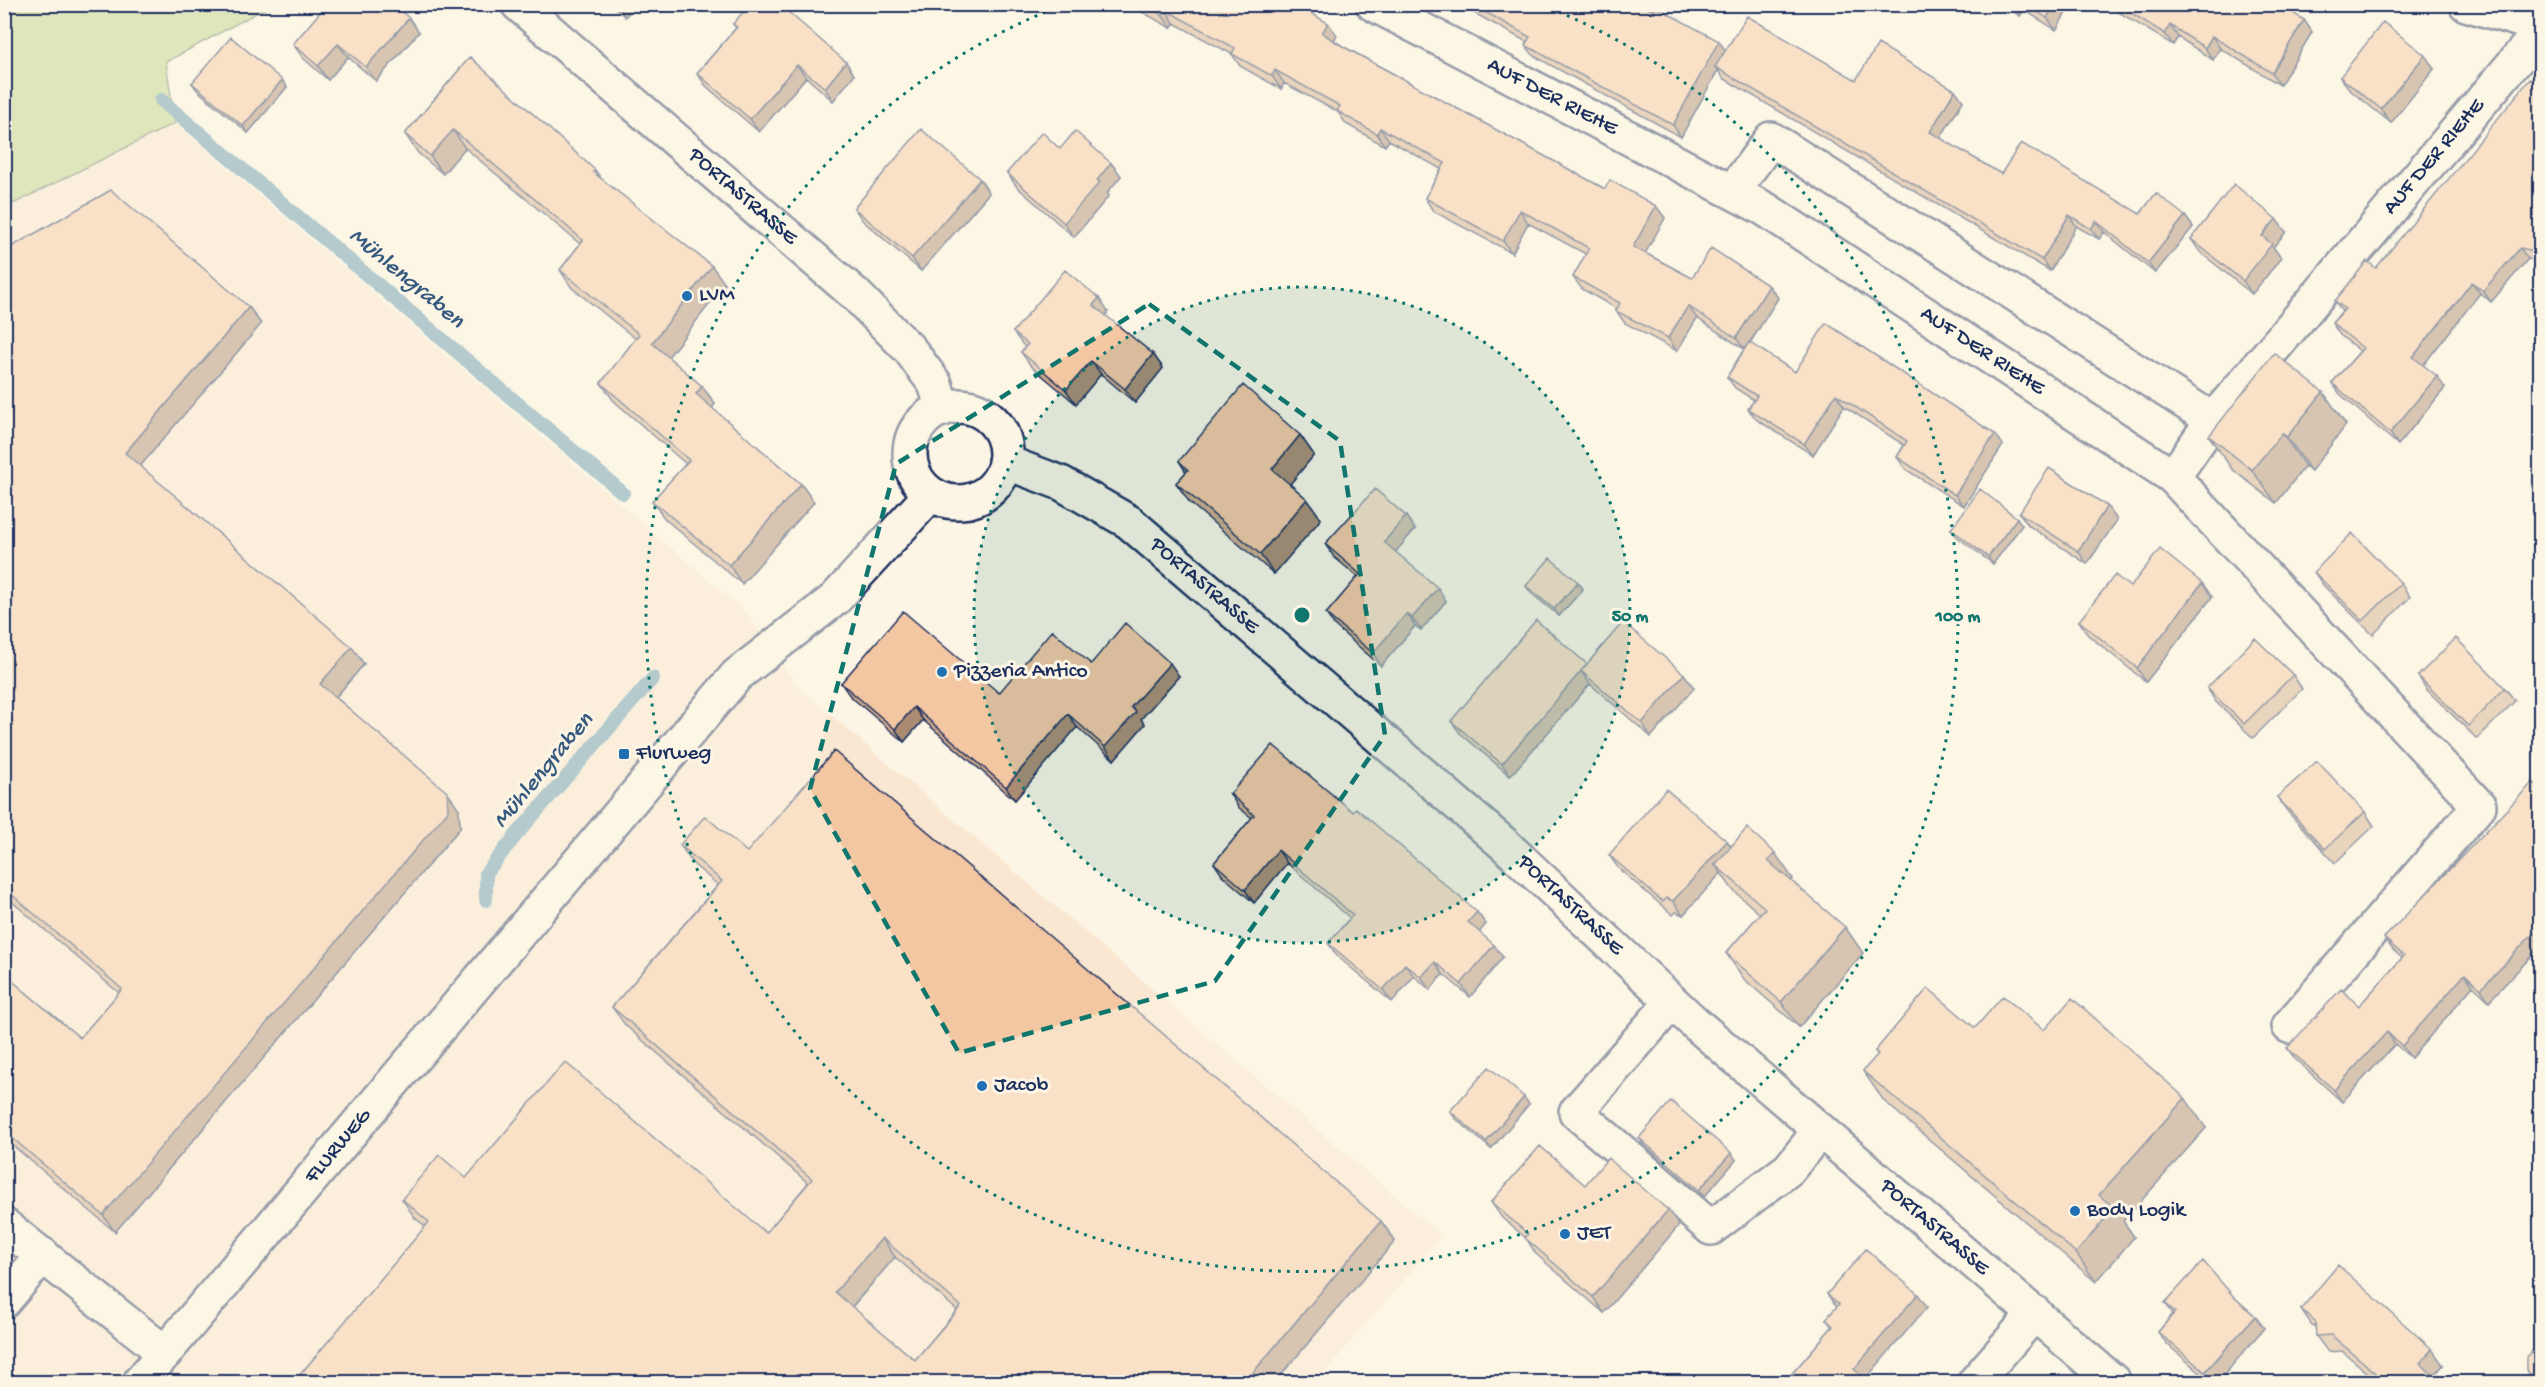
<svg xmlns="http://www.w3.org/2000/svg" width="2545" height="1387" font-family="'Gochi Hand',sans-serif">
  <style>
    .built { fill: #fae7d1 }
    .green { fill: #bfd388; stroke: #6d8173; stroke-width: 1.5 }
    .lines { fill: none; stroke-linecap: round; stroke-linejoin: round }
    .stream { stroke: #5d95ae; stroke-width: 14 }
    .minor-casing { stroke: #1b2f5e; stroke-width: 38 }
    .major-casing { stroke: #1b2f5e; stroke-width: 38 }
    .minor { stroke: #fcf5e5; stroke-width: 33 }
    .major { stroke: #fcf5e5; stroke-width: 33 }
    .wall { fill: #d2ab8c; stroke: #1b2f5e; stroke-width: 1.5; fill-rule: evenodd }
    .shaded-wall { fill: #ab8b72; stroke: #1b2f5e; stroke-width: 1.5 }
    .building { fill: #f4c7a3; stroke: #1b2f5e; stroke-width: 1.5; fill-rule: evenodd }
    .marked { fill: none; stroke: #0f766e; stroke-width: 4.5; stroke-dasharray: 12 8; stroke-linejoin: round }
    .ring { fill: none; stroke: #0f766e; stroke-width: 3; stroke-dasharray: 3 6 }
    .poi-dot { fill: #1f6fb2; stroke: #fcf5e5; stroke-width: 2 }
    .labels { text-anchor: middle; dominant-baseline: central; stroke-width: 6; stroke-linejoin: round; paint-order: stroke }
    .street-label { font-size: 22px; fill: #1b2f5e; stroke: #fcf5e5 }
    .poi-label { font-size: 22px; fill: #1b2f5e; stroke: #fcf5e5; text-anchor: start }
    .water-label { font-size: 24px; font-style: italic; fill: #365a7f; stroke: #fcf5e5 }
    .centre { fill: #0f766e; stroke: #fcf5e5; stroke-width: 3 }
    .ring-label { font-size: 18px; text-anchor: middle; font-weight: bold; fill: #0f766e; stroke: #fcf5e5; stroke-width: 6; stroke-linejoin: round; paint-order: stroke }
  </style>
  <rect width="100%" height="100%" fill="#fcf5e5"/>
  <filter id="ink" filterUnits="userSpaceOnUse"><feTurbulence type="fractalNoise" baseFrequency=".0167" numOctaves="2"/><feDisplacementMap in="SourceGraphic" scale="12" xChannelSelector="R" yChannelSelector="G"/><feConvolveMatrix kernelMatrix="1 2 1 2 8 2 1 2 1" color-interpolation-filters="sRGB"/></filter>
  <g filter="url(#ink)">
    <path class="built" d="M175,123L746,612L798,687L1442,1236L1316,1382H5V208Z"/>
    <path class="green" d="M5,4H271V5L166,62L175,123L5,208Z"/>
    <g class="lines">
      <path class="stream" d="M161,100L623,493
        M486,900V873L517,834L653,678"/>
      <defs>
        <g id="minor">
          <path id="s1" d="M1373,4L1765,209L2173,477L2213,420L2540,32"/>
          <path d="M2466,4L2540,26"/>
          <path d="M1733,191L1771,139L2213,420"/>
          <path d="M2173,477L2479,806L2289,1026"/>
          <path d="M1672,1002L1576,1112L1711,1228L1789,1169L1820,1130"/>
          <path d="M4,1225L165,1353"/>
          <path d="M4,1301L43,1255"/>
          <path id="s2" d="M140,1382L737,675L835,599L931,494"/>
          <path d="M1975,1382L2035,1313"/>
        </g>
        <g id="major">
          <path id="s3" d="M518,4L856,295L910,350L935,384L943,409"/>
          <circle cx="958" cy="454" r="48"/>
          <path id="s4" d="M1005,462L1061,483L1129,522L1504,844L1695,1023L2114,1382"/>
        </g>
      </defs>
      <use href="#minor" class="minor-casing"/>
      <use href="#major" class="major-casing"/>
      <use href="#minor" class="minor"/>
      <use href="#major" class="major"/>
    </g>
    <path class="wall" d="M611,4H636L625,17Z
      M1128,4H1268L1282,12L1337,35L1334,40L1344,47L1605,189L1656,206L1665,218L1645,253L1692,278L1769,286L1778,298L1750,343L1795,372L2003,445L1964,506L1905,469L1897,457L1904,445L1844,406L1813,455L1757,420L1748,409L1754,400L1735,388L1727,377L1744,349L1697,318L1677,351L1625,323L1616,311L1617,309L1582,289L1573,277L1586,254L1528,223L1512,253L1433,211L1425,198L1441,169L1389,140L1385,146L1346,124L1338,112L1284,83L1281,89L1240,66L1232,54L1174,23L1171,28Z
      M1458,4H1639L1726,50L1856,80L1955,90L1963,101L1940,138L2001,174L2140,214L2185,216L2193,227L2155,273L2104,232L2099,239L2076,226L2050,271L1723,78L1718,70L1681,137L1534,56L1525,45L1527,42Z
      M2001,4H2071L2056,30L2024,10L2020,16Z
      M2105,4H2230L2236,8L2304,20L2312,32L2280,85L2220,48L2213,60L2178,37L2173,45Z
      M733,24L846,62L854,75L833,101L806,77L759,132L706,86L697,73L736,28Z
      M419,32L376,81L348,57L328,80L303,58L293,44Z
      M470,57L602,180L725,284L668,357L702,386L715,404L712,408L801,484L814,502L742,584L665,519L652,501L686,464L614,401L601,383L636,339L572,288L560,270L580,244L465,148L443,174L418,153L405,134Z
      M2434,69L2391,123L2350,90L2340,77Z
      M282,80L287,87L248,133L197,90L192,83Z
      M2541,88V261L2528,259L2491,302L2480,293L2423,365L2445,388L2398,445L2340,394L2332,383L2360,351L2340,335L2332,323L2342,311L2335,301L2376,268Z
      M1060,149L1111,163L1121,176L1107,193L1109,196L1074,237L1017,187L1007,173Z
      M980,179L989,193L921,271L863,221L854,208Z
      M2286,232L2273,247L2281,258L2252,294L2200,252L2191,239Z
      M4,251L249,307L261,324L140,466L364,664L336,697L459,809L460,828L115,1232L4,1138V974L80,1038L119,993L4,895Z
      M1108,312L1106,316L1153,354L1163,368L1135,403L1101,374L1076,404L1031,366L1021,352L1025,347L1023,345L1013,332Z
      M2323,392L2346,425L2311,471L2305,466L2276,503L2232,469L2209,436Z
      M1300,435L1314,455L1290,484L1307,499L1321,519L1274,574L1190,503L1176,483L1186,472L1179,461Z
      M2107,506L2117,520L2087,564L2029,526L2019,513Z
      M2022,525L1993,564L1956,536L1951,529Z
      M1415,529L1395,552L1446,601L1421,630L1415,626L1381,666L1335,626L1326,614L1358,577L1334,557L1325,544Z
      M2314,572L2401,583L2410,597L2373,635L2323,585Z
      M1578,582L1583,589L1559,616L1531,593L1526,586Z
      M2130,587L2212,597L2146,682L2088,635L2079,621Z
      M1091,664L1179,676L1141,719L1145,724L1114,760L1077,727L1015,800L923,720L904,742L850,696L841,683L999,693Z
      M1587,664L1684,674L1694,688L1651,737L1590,684L1510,776L1460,733L1451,721Z
      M2293,675L2302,689L2253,738L2216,702L2207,688Z
      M2418,676L2505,688L2515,701L2477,739L2427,690Z
      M2541,789V946L2489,1001L2473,986L2411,1058L2395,1044L2342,1102L2296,1060L2287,1048L2359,1006L2402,958L2393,950L2384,938Z
      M1230,794L1486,924L1479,932L1503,957L1470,997L1443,974L1430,990L1414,976L1392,1002L1337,956L1328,943L1350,918L1287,863L1254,903L1222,875L1214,863L1252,818L1238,807Z
      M2277,797L2365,812L2374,826L2335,863L2287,811Z
      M1727,841L1731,846L1793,879L1791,881L1863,953L1799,1027L1744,979L1726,953L1760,914L1733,890L1721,873L1683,915L1676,912L1673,915L1619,869L1609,855Z
      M680,845L747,852L1381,1221L1395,1241L1274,1383H293L426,1227L415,1218L402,1199L466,1178L766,1233L808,1183L626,1026L612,1007L718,885L693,864ZM895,1257L957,1310L915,1360L852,1307Z
      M2044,1030L2206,1128L2123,1221L2134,1237L2096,1282L1884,1101L1863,1071L1878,1055L1875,1051Z
      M1529,1104L1491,1149L1455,1118L1450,1111Z
      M1639,1138L1731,1153L1736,1160L1704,1197L1644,1145Z
      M1585,1185L1679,1225L1604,1313L1536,1254L1526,1238L1502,1218L1491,1202Z
      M1827,1294L1927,1307L1865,1379L1784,1383L1832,1327L1826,1319L1837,1307Z
      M2234,1297L2255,1316L2264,1328L2217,1383H2212L2167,1344L2158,1332L2173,1314L2165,1303Z
      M2301,1309L2443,1365L2434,1376L2442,1383H2380L2342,1351L2328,1352L2316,1336V1328L2312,1325Z
      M2526,1370L2541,1383H2535Z"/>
    <path class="shaded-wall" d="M617,4H636L625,17Z
      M2012,4H2020L2024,10L2020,16Z
      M2055,4H2071L2056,30L2047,18Z
      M1166,10L1174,23L1171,28L1162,15Z
      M409,18L419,32L376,81L366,67Z
      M2304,20L2312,32L2280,85L2272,73Z
      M1328,23L1337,35L1331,45L1322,33Z
      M2170,25L2178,37L2173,45L2165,34Z
      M2212,36L2220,48L2213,60L2205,48Z
      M1719,41L1727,53L1715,67L1718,70L1681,137L1673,125Z
      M338,44L348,57L328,80L318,66Z
      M2425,55L2434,69L2391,123L2381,109Z
      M846,62L854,75L833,101L825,88Z
      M797,65L806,77L759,132L750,119Z
      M1275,70L1284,83L1281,89L1272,76Z
      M282,80L287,87L248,133L243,126Z
      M1955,90L1963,101L1937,143L1930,132Z
      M1380,128L1389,140L1385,146L1377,134Z
      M453,130L465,148L443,174L430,156Z
      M1111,163L1121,176L1107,193L1109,196L1074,237L1064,223L1097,180Z
      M595,170L608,188L593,172Z
      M980,179L989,193L921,271L912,258Z
      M1656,206L1665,218L1642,259L1633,247Z
      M1520,210L1528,223L1512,253L1503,241Z
      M2069,215L2076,226L2050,271L2042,260Z
      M2185,216L2193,227L2155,273L2148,263Z
      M2276,219L2286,232L2273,247L2281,258L2252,294L2243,281L2262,236Z
      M2096,221L2104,232L2099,239L2091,229Z
      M2520,248L2528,259L2491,302L2483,291Z
      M712,266L725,284L665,361L652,343Z
      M2472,282L2480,293L2421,368L2413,357Z
      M1769,286L1778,298L1745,350L1736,338Z
      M1099,298L1108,312L1103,319L1093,305Z
      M1688,306L1697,318L1677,351L1668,338Z
      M249,307L261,324L137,470L125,453Z
      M1153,354L1163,368L1135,403L1125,389Z
      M1091,361L1101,374L1076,404L1066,390Z
      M2437,376L2445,388L2398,445L2390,433Z
      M702,386L715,404L709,412L696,394Z
      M2323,392L2346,425L2311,471L2287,437Z
      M1836,394L1844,406L1813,455L1804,444Z
      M2282,433L2305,466L2276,503L2252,470Z
      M1995,434L2003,445L1964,506L1955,495Z
      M1300,435L1314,455L1286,489L1272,469Z
      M801,484L814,502L742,584L729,565Z
      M1307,499L1321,519L1274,574L1260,554Z
      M2107,506L2117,520L2087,564L2078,551Z
      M1406,516L1415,529L1393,555L1384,542Z
      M2017,518L2022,525L1993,564L1988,557Z
      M1578,582L1583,589L1559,616L1554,609Z
      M2202,583L2212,597L2146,682L2137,668Z
      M1438,588L1446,601L1421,630L1412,618Z
      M1407,613L1415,626L1381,666L1373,653Z
      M352,647L364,664L332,701L320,684Z
      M1170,663L1179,676L1141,719L1145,724L1114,760L1105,747L1131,707Z
      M1581,671L1590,684L1510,776L1502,764Z
      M1684,674L1694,688L1651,737L1642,723Z
      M914,707L923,720L904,742L895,729Z
      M1068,714L1077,727L1015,800L1006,787Z
      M447,792L459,809L460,828L115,1232L103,1215Z
      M1727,841L1737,855L1715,865L1721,873L1683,915L1673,901Z
      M1278,850L1287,863L1254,903L1245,890Z
      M1775,853L1793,879L1786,887L1768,861Z
      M1477,912L1486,924L1477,935L1468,922Z
      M2541,925V946L2489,1001L2481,989Z
      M1845,927L1863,953L1799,1027L1781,1002Z
      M1494,945L1503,957L1470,997L1461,984Z
      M1435,962L1443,974L1430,990L1421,977Z
      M1405,964L1414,976L1392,1002L1383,990Z
      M2465,974L2473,986L2411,1058L2402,1046Z
      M2387,1032L2395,1044L2342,1102L2334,1090Z
      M1524,1097L1529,1104L1491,1149L1486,1142Z
      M2185,1098L2206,1128L2123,1221L2134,1237L2096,1282L2076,1253L2099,1195Z
      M1731,1153L1736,1160L1704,1197L1699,1190Z
      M1668,1210L1679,1225L1604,1313L1593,1297Z
      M1381,1221L1395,1241L1274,1383H1244Z
      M882,1238L895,1257L848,1311L835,1292Z
      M1918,1294L1927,1307L1863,1382L1854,1369Z
      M2255,1316L2264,1328L2217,1383H2213L2205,1372Z
      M2432,1349L2443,1365L2431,1379L2420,1363Z"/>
    <path class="building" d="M327,4H393L409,18L366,67L338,44L318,66L293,44Z
      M750,4H779L846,62L825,88L797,65L750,119L697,73L737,27L733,24Z
      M1142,4H1268L1282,12L1287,4H1295L1328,23L1322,33L1344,47L1605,189L1610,180L1656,206L1633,247L1692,278L1711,248L1769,286L1736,338L1688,306L1668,338L1616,311L1620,303L1573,277L1589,248L1520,210L1503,241L1425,198L1445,163L1380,128L1377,134L1337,111L1340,106L1275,70L1272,76L1232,54L1235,48L1166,10L1162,15Z
      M1471,4H1639L1654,11L1656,7L1719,41L1673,125L1525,45L1530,37Z
      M2026,4H2055L2047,18Z
      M2117,4H2230L2236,8L2238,4H2279L2304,20L2272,73L2212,36L2205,48L2170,25L2165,34Z
      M1747,16L1856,80L1878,44L1955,90L1930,132L2001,174L2021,143L2140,214L2156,193L2185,216L2148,263L2096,221L2091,229L2069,215L2042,260L1715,67Z
      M2383,22L2425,55L2381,109L2340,77Z
      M231,37L282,80L243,126L192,83Z
      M470,57L595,170L593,172L712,266L652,343L702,386L696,394L801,484L729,565L652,501L689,460L601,383L639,334L560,270L583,240L453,130L430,156L405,134Z
      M2530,79L2541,88V252L2520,248L2483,291L2472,282L2413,357L2437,376L2390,433L2332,383L2363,348L2332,323L2345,309L2335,301L2367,261L2376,268Z
      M921,129L980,179L912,258L854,208Z
      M1075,131L1111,163L1097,180L1100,182L1064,223L1007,173L1042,132L1060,149Z
      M2234,184L2276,219L2262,236L2272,244L2243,281L2191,239Z
      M111,190L249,307L125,453L352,647L320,684L447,792L448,811L103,1215L4,1131V974L80,1038L122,989L4,888V251Z
      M1065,270L1099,298L1093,305L1153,354L1125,389L1091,361L1066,390L1021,352L1028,344L1013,332Z
      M1826,323L1995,434L1955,495L1897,457L1907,441L1836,394L1804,444L1748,409L1757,396L1727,377L1749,342L1795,372Z
      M2274,353L2323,392L2287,437L2282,433L2252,470L2209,436Z
      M1243,385L1300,435L1272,469L1307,499L1260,554L1176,483L1188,470L1179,461Z
      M2049,468L2107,506L2078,551L2019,513Z
      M1375,489L1406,516L1384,542L1438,588L1412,618L1407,613L1373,653L1326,614L1360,574L1325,544Z
      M1980,489L2017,518L1988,557L1951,529Z
      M2352,533L2401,583L2363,621L2314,572Z
      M2160,549L2202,583L2137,668L2079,621L2115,575L2130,587Z
      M1550,558L1578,582L1554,609L1526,586Z
      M903,611L999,693L1052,630L1091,664L1125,623L1170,663L1131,707L1136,712L1105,747L1068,714L1006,787L914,707L895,729L841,683Z
      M1536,620L1587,664L1502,764L1451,721Z
      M1623,622L1684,674L1642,723L1581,671Z
      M2255,638L2293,675L2244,724L2207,688Z
      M2456,638L2505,688L2468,726L2418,676Z
      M1273,745L1353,812L1356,808L1477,912L1468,922L1494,945L1461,984L1435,962L1421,977L1405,964L1383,990L1328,943L1353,915L1278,850L1245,890L1214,863L1254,815L1230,794Z
      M834,751L1381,1221L1244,1383H293L429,1222L402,1199L439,1155L466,1178L565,1062L766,1233L812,1179L612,1007L722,881L680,845L705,816L747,852ZM882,1238L961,1306L915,1360L835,1292Z
      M2317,761L2365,812L2325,849L2277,797Z
      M2533,782L2541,789V925L2481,989L2465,974L2402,1046L2387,1032L2334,1090L2287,1048L2341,989L2359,1006L2404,956L2384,938Z
      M1666,789L1727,841L1673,901L1666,898L1663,902L1609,855Z
      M1747,828L1775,853L1768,861L1845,927L1781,1002L1726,953L1765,908L1715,865Z
      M1928,988L1975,1028L2003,996L2044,1030L2072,998L2185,1098L2099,1195L2114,1208L2076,1253L1863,1071L1878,1054L1875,1051Z
      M1489,1067L1524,1097L1486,1142L1450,1111Z
      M1671,1101L1731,1153L1699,1190L1639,1138Z
      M1540,1146L1585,1185L1608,1158L1668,1210L1593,1297L1525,1238L1528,1234L1491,1202Z
      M1866,1249L1918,1294L1854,1369L1869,1383H1784L1833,1326L1826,1319L1839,1304L1827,1294Z
      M2203,1261L2234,1297L2255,1316L2205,1372L2158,1332L2175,1312L2165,1303Z
      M2338,1265L2432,1349L2420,1363L2442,1383H2388L2331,1335L2316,1336L2315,1321L2301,1309Z
      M2541,1341V1383H2539L2526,1370V1357Z"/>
  </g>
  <path d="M0 0H2545V1387H0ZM1149,304L1340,441L1385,735L1215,981L959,1053L810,789L896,464Z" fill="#fcf5e5" fill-opacity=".55" fill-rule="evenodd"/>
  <path class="marked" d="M1149,304L1340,441L1385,735L1215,981L959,1053L810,789L896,464Z"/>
  <circle cx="1302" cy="615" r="328" fill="#0f766e" fill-opacity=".12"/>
  <g class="ring">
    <circle cx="1302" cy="615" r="328"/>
    <path d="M1542 5A656 656 0 1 1 1062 5"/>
  </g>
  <g class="poi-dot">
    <circle cx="687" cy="296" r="6"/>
    <circle cx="942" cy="672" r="6"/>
    <rect x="618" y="748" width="12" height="12" rx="3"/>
    <circle cx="982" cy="1086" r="6"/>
    <circle cx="2075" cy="1211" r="6"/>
    <circle cx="1565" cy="1234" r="6"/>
  </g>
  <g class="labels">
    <g class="street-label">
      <text stroke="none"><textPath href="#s1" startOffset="202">AUF DER RIEHE</textPath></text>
      <text stroke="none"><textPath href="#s1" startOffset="1344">AUF DER RIEHE</textPath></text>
      <text stroke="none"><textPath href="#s3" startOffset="296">PORTASTRASSE</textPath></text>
      <text stroke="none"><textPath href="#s1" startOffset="702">AUF DER RIEHE</textPath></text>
      <text stroke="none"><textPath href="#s4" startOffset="237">PORTASTRASSE</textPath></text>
      <text stroke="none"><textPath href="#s4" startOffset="723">PORTASTRASSE</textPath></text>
      <text stroke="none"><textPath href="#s2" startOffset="308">FLURWEG</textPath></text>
      <text stroke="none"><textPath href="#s4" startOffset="1209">PORTASTRASSE</textPath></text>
    </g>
    <g class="poi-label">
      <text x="699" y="296">LVM</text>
      <text x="954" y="672">Pizzeria Antico</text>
      <text x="636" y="754">Flurweg</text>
      <text x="994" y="1086">Jacob</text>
      <text x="2087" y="1211">Body Logik</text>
      <text x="1577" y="1234">JET</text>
    </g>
    <g class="water-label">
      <text transform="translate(406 279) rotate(40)">Mühlengraben</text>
      <text transform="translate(544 771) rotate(-50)">Mühlengraben</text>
    </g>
  </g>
  <circle cx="1302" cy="615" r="9" class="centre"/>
  <g class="ring-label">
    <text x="1630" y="621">50 m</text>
    <text x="1958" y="621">100 m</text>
  </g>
  <rect width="2545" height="1387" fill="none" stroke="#fcf5e5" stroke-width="24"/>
  <rect x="12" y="12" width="2521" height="1363" fill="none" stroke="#1b2f5e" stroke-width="2" filter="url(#ink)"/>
</svg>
